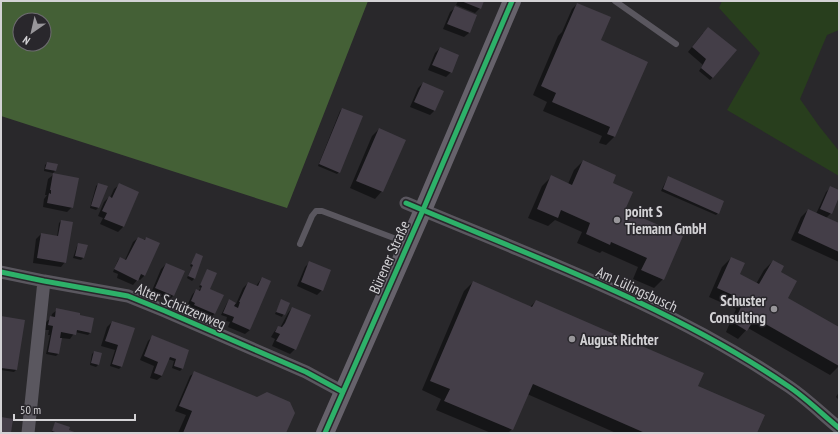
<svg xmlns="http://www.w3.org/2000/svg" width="840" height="434" font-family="'PT Sans Narrow',sans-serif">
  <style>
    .green { fill: #283e1d }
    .forest { fill: #446036; fill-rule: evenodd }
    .shadow { fill: #0007 }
    .building { fill: #443e48 }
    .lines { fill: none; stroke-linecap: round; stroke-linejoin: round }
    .lane { stroke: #5a575f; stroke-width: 6 }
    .street { stroke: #5a575f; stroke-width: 13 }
    .secondary { stroke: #66626b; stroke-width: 18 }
    .cycleway-casing { stroke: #29272c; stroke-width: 8 }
    .cycleway { stroke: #2db169; stroke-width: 5 }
    .poi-dot { fill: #98969a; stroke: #29272c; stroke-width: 1.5 }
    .labels { text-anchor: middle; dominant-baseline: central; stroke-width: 3; stroke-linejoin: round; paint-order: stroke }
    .poi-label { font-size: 15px; font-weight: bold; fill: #d3d2d5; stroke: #29272c; text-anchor: start }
    .street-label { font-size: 15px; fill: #d3d2d5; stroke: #29272c }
  </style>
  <rect width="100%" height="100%" fill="#29282b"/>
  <path class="green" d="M722,1H839V30L827,35L800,99L819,126L839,151V176L727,110L760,53L719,8Z"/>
  <path class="forest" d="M1,1H368L287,208L1,116ZM20,20H44V44H20Z"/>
  <path class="shadow" d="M458,1H483L480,8L475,13L456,5Z
    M577,4L599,40L633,55L615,136L606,145L599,143L602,136L543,111L547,102L533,95L558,36L562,32L572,9Z
    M455,8L475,16L469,33L464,37L443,29L450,12Z
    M703,33L713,77L710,80L699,71L703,65L688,52Z
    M440,48L451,72L446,77L428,70L435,53Z
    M423,83L435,110L430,115L410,107L418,88Z
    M342,109L339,172L337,174L318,166L340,111Z
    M379,129L382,191L375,199L350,188L372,136Z
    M583,161L611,184L624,210L663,279L654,288L633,279L638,267L602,251L600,253L577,243L582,232L555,220L548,226L528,218L542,186L551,177L568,184L574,170Z
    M47,163L55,171L53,173L44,171L45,165Z
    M53,175L72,207L67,212L43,207L44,199L47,195H45L48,179Z
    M668,177L718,213L716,215L661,191Z
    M98,184V208L96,210L90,208L96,186Z
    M119,185L138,193L123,227L118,232L100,224L103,218L98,216L104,202L109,197L110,198L114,189Z
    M831,187L839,191V195L831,213L826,218L839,224V262L791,240L801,217L808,210L816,214L826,192Z
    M61,221L65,262L61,267L33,263L36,239L41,234L57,237L59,223Z
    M138,238L144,240L146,238L145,275L140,280L138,279L133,285L117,278L118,274L113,272L118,260L120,258L125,260L133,242Z
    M79,244L83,258L81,260L73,258L77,246Z
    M196,254L202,256L194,279L192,281L187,278L192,267L190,266Z
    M731,258L739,275L756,284L764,270L773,261L779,272L786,298L839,328V366L830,375L748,328L738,339L726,332L736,309L709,297L722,267Z
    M309,263L322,290L317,295L297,286L305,267Z
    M166,264L173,296L169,300L151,293L161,269Z
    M208,270V289L223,295L214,314L210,319L190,310L191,308L187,306L192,295L196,290L198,291L201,288L199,287Z
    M262,278L250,330L245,334L228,327L230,322L226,321L227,317L221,315L227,303L229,300L236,304L243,288L248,283L256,286Z
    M473,282L530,307L536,301L697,387L756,433H616L527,394L512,429L508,433H491L436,410L441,399L422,390L464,291Z
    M282,300L289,303L282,317L275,314Z
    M292,308L295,349L290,354L272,346L275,339L271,337L274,332L278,327L280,328L288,313Z
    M57,310L90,333L88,335L75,332L70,339L61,338L58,354L56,356L46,354L50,335H48L49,330H44L46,322L51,318L52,314Z
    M1,317L16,370L14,372L1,370Z
    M112,322L127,349L121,367L119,369L110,366L115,350L101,346L107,327Z
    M153,336L188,350L182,369L180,371L172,368L174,361L168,359L162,376L157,380L150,378L154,366L140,360L148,341Z
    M94,352L98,365L96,367L90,365L92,354Z
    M195,372L257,398L267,393L285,433H178L186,415L175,411L190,376Z
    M839,392V400L836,397Z
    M56,423L67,430L75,433H51Z"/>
  <path class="building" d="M461,1H484L481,9Z
    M577,3L611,17L601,40L648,62L615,137L607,134L610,127L552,102L556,93L541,86Z
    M455,6L477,15L470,33L447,24Z
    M708,27L737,50L713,78L701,68L706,59L692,47Z
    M440,47L459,55L452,73L432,65Z
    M423,82L444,91L435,111L414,102Z
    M342,108L363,116L340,173L319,164Z
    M379,128L406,140L383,192L356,181Z
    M583,160L616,175L613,183L633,192L625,210L683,236L664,280L641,270L647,258L611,242L610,245L586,234L590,223L561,210L558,218L537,209L551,175L572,185Z
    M47,162L58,164L56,171L45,169Z
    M53,173L79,178L73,208L47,203L49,193L51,194V190H50Z
    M668,176L724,201L719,214L663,189Z
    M98,183L108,186L99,208L91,206Z
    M119,183L139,192L124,227L104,219L107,213L102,211L109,196L112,198Z
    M830,186L839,190V197L832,214L820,209Z
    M808,209L839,223V252L798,233Z
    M61,220L73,222L66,263L37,258L41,233L58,236Z
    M138,237L145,240L146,237L160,243L145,276L141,274L138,281L114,269L120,257L126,260Z
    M78,243L88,245L84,258L75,256Z
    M196,253L203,256L195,279L188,276L193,265L191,264Z
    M731,257L745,263L740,274L759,284L773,260L784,266L781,272L797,281L788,298L839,327V366L755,318L747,331L734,323L744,300L717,288Z
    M309,261L331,270L323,291L301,282Z
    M166,263L185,271L174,296L155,288Z
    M207,269L217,273L210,289L224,295L215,314L194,305L195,303L191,301L196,289L200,291L202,286L200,285Z
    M262,277L271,281L250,330L232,322L234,317L223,313L229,299L236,303L234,306L238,308L240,302H239L248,282L258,286Z
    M473,281L532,307L536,300L704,373L698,386L765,415L757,433H645L533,384L513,430L444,401L450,389L430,381Z
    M281,299L290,303L285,315L276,312Z
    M292,307L311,315L296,350L276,341L280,334L275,332L278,326L282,327L285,323Z
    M56,308L80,313V315L94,318L91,333L77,330L76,335L61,332L60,338H62L59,354L48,352L53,326L48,325L50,316L55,317Z
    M1,316L25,320L17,370L1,368Z
    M112,321L135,328L122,367L112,364L118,345L105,341Z
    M152,335L189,350L183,369L174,366L176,359L170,357L162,376L154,373L158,362L144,356Z
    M94,351L102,353L99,365L91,363Z
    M194,371L257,397L267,392L290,402L295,413L286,433H183L192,411L179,406Z
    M1,417L13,419L11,433H1Z
    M55,422L70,427L69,430L77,433H58L52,431Z"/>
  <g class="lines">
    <path class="lane" d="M615,1L676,44
      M300,244L312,216L316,211H322L407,243"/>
    <path class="street" d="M406,203C536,258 671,306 788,386C806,398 822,414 839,428
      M1,272L44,281L128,296L165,311L306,372L343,392
      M28,433L44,281"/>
    <path class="secondary" d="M325,433L423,210L512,1"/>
    <defs>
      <path id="cycleway" d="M406,203C536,258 671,306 788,386C806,398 822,414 839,428
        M1,272L44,281L128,296L165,311L306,372L343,392
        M325,433L423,210L512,1"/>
    </defs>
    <use href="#cycleway" class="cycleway-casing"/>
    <use href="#cycleway" class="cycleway"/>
  </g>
  <g class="poi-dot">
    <circle cx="617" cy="220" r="4"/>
    <circle cx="774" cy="309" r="4"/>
    <circle cx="572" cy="339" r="4"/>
  </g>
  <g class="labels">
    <g class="poi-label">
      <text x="625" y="211">point S<tspan x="625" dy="17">Tiemann GmbH</tspan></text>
      <text x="766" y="300" text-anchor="end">Schuster<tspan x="766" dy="17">Consulting</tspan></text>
      <text x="580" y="339">August Richter</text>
    </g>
    <g class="street-label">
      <text transform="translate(389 257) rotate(-66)">Bürener Straße</text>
      <text transform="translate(637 289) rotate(25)">Am Lülingsbusch</text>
      <text transform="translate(181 306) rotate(23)">Alter Schützenweg</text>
    </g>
  </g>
  <rect width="840" height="434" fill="none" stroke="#d3d2d5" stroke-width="4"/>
  <g transform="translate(32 32) rotate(214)"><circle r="19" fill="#29272c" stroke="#6d6b70"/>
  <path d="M0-3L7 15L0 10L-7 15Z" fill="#98969a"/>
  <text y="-6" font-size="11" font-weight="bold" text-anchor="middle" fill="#d3d2d5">N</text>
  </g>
  <path d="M14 414v6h121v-6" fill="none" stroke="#d3d2d5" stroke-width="2"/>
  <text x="20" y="414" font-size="12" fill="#d3d2d5" stroke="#29272c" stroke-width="3" paint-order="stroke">50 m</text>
</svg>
